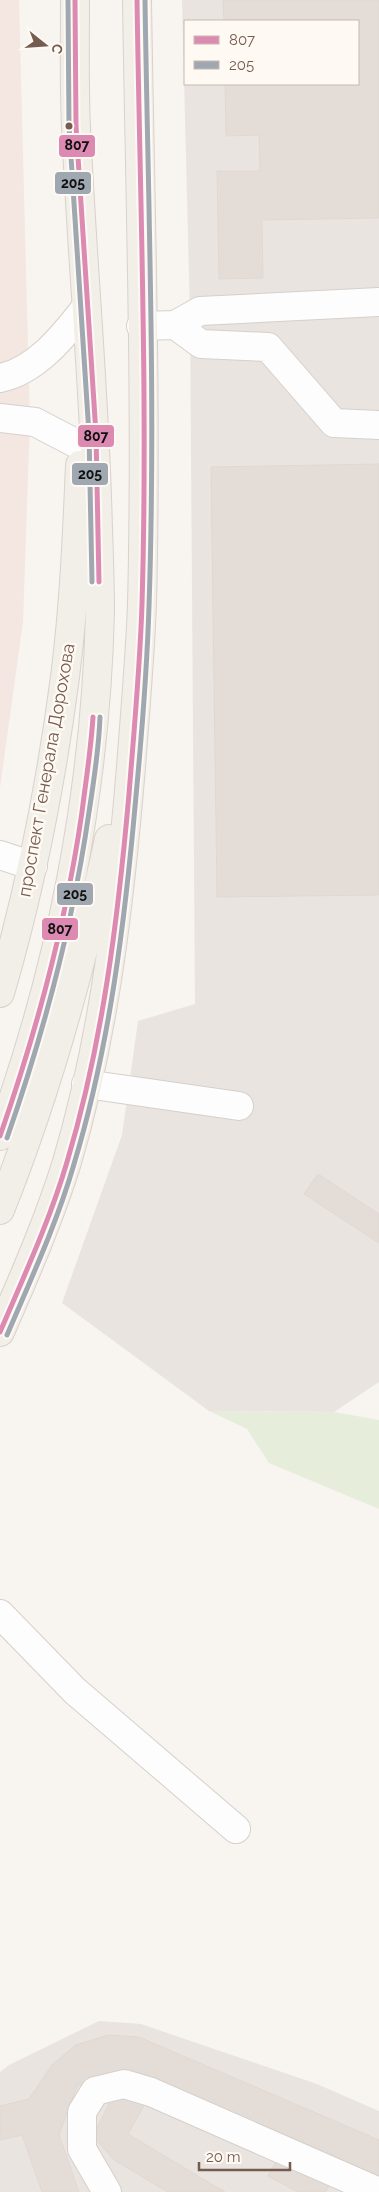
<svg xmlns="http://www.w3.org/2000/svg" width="379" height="2192" font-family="Raleway,sans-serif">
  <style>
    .commercial { fill: #f4e7e1 }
    .industrial { fill: #eae4e0; fill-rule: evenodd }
    .green { fill: #e6eedb }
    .building { fill: #e4ddd7; stroke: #e0d7d2 }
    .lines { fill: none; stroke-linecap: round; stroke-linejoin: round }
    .minor-casing { stroke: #d5d0cb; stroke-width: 30 }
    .major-casing { stroke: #d9d1cc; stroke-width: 30 }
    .minor { stroke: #fefdfd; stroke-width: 28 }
    .major { stroke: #f2eee8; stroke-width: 28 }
    .bus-1-casing { stroke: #fef9f2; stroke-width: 9 }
    .bus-2-casing { stroke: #fef9f2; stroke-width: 9 }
    .bus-1 { stroke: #dc8ab2; stroke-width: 5 }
    .bus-2 { stroke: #9fa8b0; stroke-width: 5 }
    .bus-dot { fill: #755c50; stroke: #fef9f2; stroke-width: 2 }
    .labels { text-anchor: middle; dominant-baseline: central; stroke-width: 5; stroke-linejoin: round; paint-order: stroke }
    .street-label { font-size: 18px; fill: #755c50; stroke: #fef9f2 }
    .line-badge { stroke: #fef9f2; stroke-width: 2 }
    .pale-badge-label { font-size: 14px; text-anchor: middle; font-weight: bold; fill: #111 }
  </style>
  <rect width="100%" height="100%" fill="#f8f4f0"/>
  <path class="commercial" d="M0,0H19L30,422L23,622L0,788Z"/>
  <path class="industrial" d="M182,0H379V1382L334,1412L209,1411L62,1303L122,1135L138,1021L195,1004L190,315ZM185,21H358V84H185Z
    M99,2021L141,2024L317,2084L379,2111V2192H0V2072L9,2065Z"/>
  <path class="green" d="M209,1411L334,1412L379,1420V1509L269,1463L247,1429Z"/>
  <path class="building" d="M223,0H379V218L262,220L263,278L219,279L217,171H260L259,135L226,136L225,84H358V21H224Z
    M379,464V895L217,897L211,467Z
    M318,1174L379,1214V1243L304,1194Z
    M108,2035L139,2037L379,2140V2178L98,2077L77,2086L59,2135L79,2192H42L22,2135L0,2140V2106L29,2099L52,2065L76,2045Z
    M113,2096L147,2100L128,2134L225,2192H168L114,2160L93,2136Z
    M278,2158L329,2185L326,2192H298L268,2176Z"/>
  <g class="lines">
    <defs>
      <path id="minor" d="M175,325L200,311L379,302
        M141,326L175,325L201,344L268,347L334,423L379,425
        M0,378C35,371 62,338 83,311
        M0,418L35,422L81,446
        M0,855L33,866
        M86,1084L239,1106
        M0,1614L75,1691L236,1829
        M107,2192L82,2149V2112L95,2091L124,2084L151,2092L379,2192"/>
      <path id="major" d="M0,993C30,890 51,784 65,677C74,607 77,536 80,465
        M0,1136C61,969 96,789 100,611C100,584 99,557 98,530C95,395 82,262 76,127C74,85 75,42 75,0
        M0,1210C48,1090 82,966 109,839
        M0,1332C24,1277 49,1220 67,1162C105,1033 120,900 131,767C135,713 140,658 142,604C147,403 140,201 137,0"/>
    </defs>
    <use href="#minor" class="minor-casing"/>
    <use href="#major" class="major-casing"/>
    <use href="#minor" class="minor"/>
    <use href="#major" class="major"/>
    <defs>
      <path id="bus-1" d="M75,0L76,126L96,434L99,582
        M0,1136C37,1030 66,923 82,812C86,780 91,749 93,717
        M0,1332C24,1276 50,1220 67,1162C103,1042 118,918 129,794C134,731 140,667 142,604C148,403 140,201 137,0"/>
      <path id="bus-2" d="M68,0L69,126L89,434L92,582
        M7,1138C44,1032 73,924 89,812C94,780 99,749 100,717
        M7,1335C31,1279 57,1223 74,1164C110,1045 125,920 136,796C142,732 147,669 149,606C156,404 148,202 145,0"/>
    </defs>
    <use href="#bus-1" class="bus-1-casing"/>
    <use href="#bus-2" class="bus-2-casing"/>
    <use href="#bus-1" class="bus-1"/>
    <use href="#bus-2" class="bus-2"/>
  </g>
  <circle class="bus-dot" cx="69" cy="126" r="4.5"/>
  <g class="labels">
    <g class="street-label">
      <text transform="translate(46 770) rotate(-80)">проспект Генерала Дорохова</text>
    </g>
  </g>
  <g class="line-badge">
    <rect x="58" y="134" width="38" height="24" rx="5" fill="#dc8ab2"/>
    <rect x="54" y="171" width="38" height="24" rx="5" fill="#9fa8b0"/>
    <rect x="77" y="424" width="38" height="24" rx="5" fill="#dc8ab2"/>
    <rect x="71" y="462" width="38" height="24" rx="5" fill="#9fa8b0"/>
    <rect x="56" y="882" width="38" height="24" rx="5" fill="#9fa8b0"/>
    <rect x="41" y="917" width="38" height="24" rx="5" fill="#dc8ab2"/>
  </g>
  <g class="pale-badge-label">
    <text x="77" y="150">807</text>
    <text x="73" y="188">205</text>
    <text x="96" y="441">807</text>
    <text x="90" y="479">205</text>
    <text x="75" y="899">205</text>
    <text x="60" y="934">807</text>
  </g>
  <rect x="184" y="20" width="175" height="65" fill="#fef9f2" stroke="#c7bab1"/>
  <rect x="194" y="36" width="25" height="8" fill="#dc8ab2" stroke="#c7bab1"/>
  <text x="229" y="45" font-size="15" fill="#755c50">807</text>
  <rect x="194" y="61" width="25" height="8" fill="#9fa8b0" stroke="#c7bab1"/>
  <text x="229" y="70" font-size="15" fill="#755c50">205</text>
  <g transform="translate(45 45) rotate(107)" stroke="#fef9f2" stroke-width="4" paint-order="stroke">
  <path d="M0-4L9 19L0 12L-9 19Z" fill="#755c50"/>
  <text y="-8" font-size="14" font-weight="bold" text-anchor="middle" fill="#755c50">С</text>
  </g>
  <path d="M199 2162v8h91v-8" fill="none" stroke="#755c50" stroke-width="2.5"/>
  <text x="206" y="2162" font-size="15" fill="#755c50" stroke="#fef9f2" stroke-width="4" paint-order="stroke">20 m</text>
</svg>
